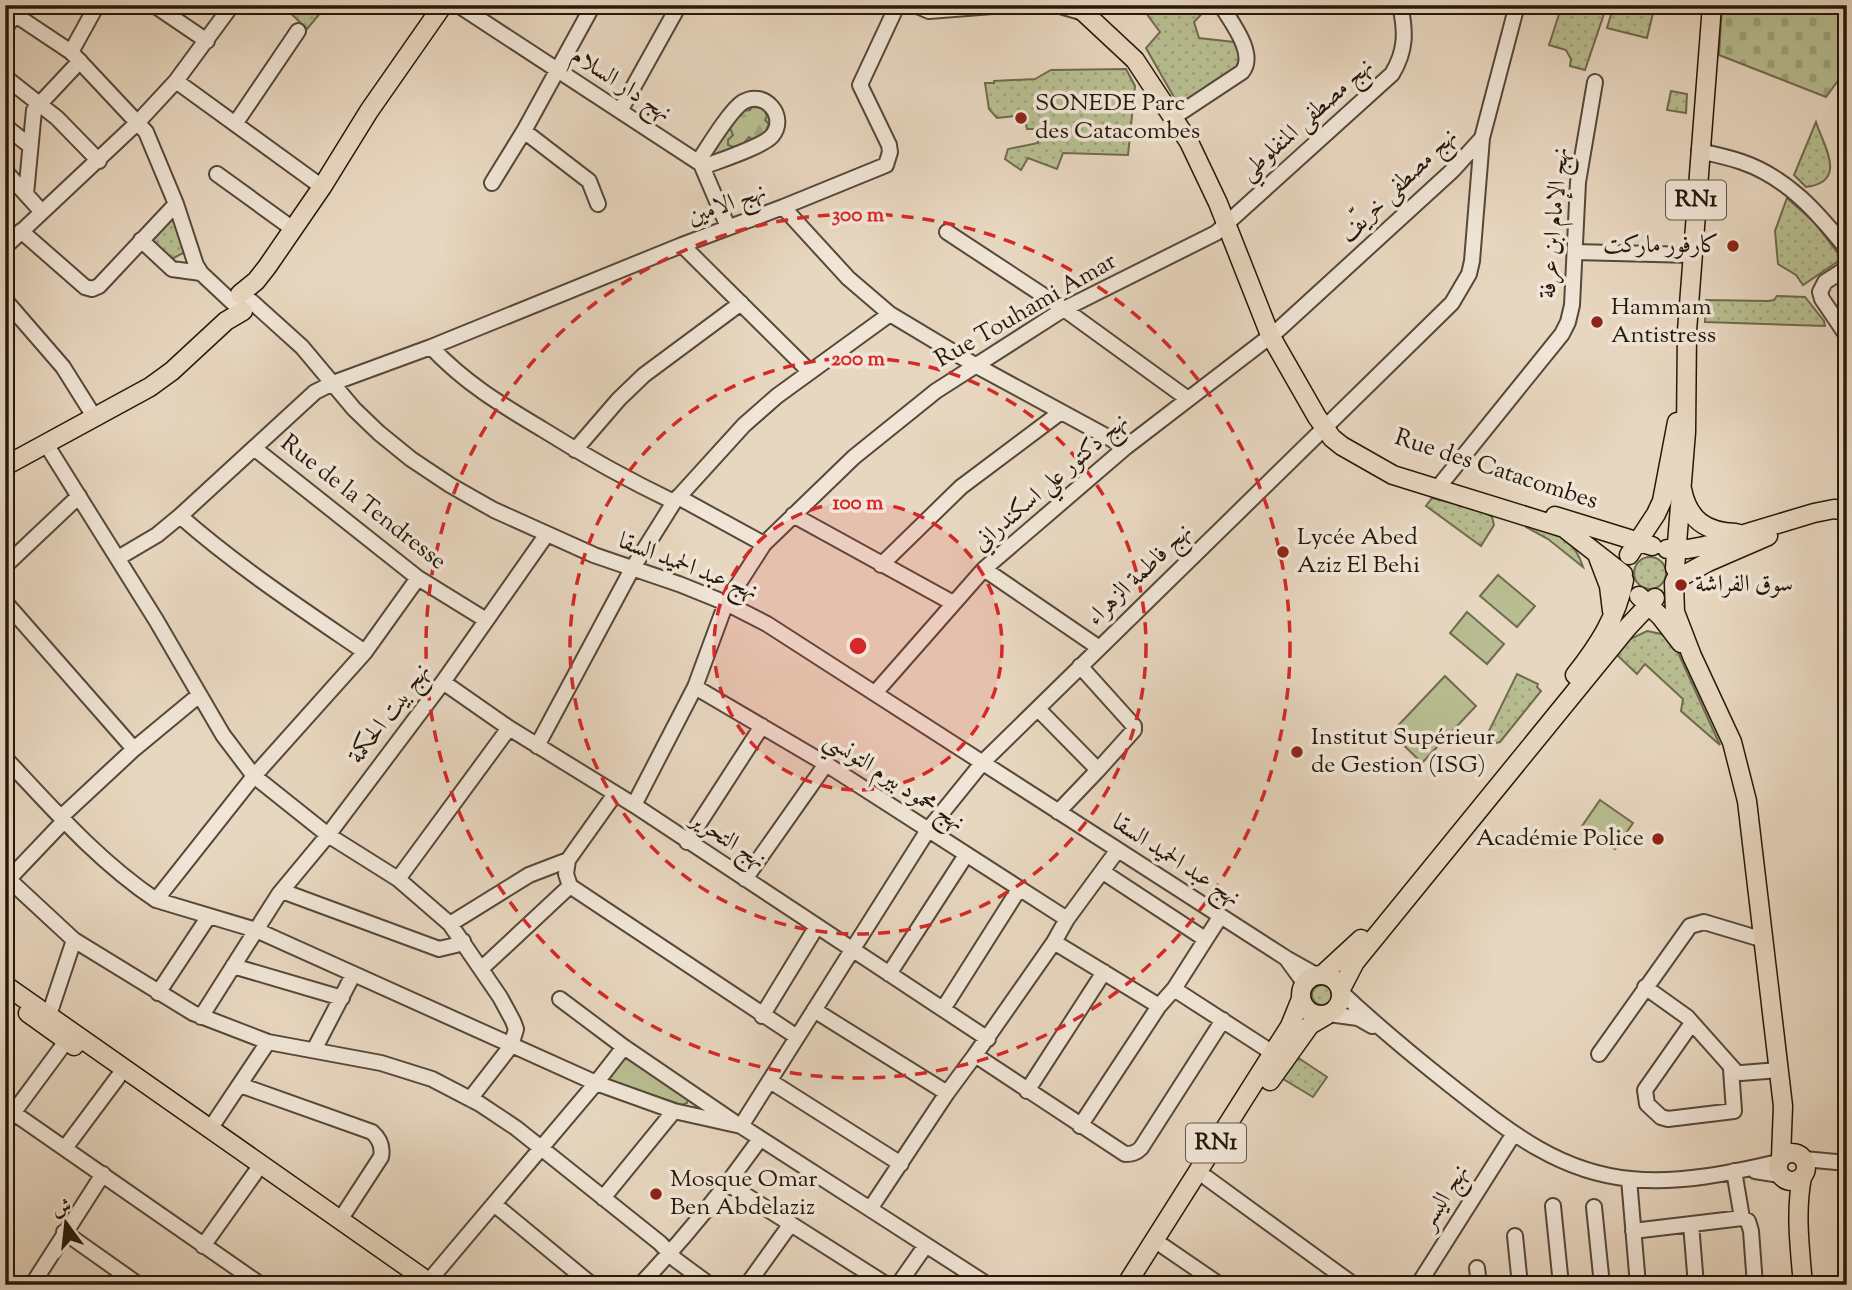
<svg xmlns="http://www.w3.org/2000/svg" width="1852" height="1290" font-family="'Sorts Mill Goudy',Amiri,serif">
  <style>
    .grass { fill: url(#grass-dots); stroke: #6f6b4e; stroke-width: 2 }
    .forest { fill: url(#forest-firs); stroke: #6f6b4e; stroke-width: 2 }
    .cemetery { fill: url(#cemetery-stones); stroke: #6f6b4e; stroke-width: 2 }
    .park { fill: #b8be91; stroke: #6f6b4e; stroke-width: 2 }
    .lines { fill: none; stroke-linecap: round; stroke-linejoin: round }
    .minor-casing { stroke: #564838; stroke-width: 18 }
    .major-casing { stroke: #26180b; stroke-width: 21 }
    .minor { stroke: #f0e5d6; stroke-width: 14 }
    .major { stroke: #e8d7c0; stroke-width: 18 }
    .ring { fill: none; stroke: #d62828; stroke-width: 3.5; stroke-dasharray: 12 9 }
    .poi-dot { fill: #8f2418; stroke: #f0e5d6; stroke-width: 2.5 }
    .labels { text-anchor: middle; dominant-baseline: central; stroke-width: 7; stroke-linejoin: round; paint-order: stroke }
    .shield { fill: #f0e5d6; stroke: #635648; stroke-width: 2 }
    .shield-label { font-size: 23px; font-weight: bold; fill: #26180b }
    .street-label { font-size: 24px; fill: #26180b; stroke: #f0e5d6 }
    .poi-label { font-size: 24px; fill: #26180b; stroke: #f0e5d6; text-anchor: start }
    .centre { fill: #d62828; stroke: #f0e5d6; stroke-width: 3.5 }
    .ring-label { font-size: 21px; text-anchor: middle; font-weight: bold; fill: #d62828; stroke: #f0e5d6; stroke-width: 7; stroke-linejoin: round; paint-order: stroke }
  </style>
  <defs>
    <pattern id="grass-dots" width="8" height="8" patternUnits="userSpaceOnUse" patternTransform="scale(1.75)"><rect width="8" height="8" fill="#b8be91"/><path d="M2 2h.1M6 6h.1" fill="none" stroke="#9ea37c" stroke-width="1.8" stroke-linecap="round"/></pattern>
    <pattern id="forest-firs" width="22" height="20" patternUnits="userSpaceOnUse" patternTransform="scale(1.75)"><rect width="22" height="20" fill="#b8be91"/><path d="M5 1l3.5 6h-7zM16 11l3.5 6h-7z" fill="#9ea37c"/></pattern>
    <pattern id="cemetery-stones" width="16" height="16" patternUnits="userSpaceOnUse" patternTransform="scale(1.75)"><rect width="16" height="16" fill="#b8be91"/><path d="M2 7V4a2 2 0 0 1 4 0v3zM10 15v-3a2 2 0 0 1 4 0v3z" fill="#9ea37c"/></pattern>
  </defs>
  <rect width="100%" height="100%" fill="#e8d7c0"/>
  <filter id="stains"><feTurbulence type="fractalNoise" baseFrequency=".00286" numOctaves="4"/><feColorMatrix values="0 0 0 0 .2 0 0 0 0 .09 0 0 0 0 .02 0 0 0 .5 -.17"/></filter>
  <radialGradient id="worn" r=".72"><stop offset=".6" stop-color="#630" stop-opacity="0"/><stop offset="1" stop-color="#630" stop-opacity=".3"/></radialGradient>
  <path class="grass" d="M282,5H327L307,29Z
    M1140,5H1210L1194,22L1199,38L1234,42L1242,57L1238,68L1186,103L1175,99L1146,48L1160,32Z
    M1562,5H1607L1585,70L1570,66L1571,59L1566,50L1549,45Z
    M1614,5H1655L1647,38L1607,28Z
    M1126,69L1135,86L1128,155L1063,153L1057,169L1028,158L1021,170L1005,159L1008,149L1038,143L1037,129H1027L1024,115L997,118L989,109L985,83H994V81L1035,79L1051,70Z
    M1671,91L1687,94L1686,113L1667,110Z
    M760,103L773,119L766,135L713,155V151L740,111L744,106Z
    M1816,122C1823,145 1849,182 1806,187L1794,175Z
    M1787,198L1814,222L1840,256L1837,262L1803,285L1796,275L1778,264L1775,231Z
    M173,217L185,252L170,260L149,239Z
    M1777,296L1805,297L1824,321L1825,326L1705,322L1706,300L1768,301L1774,300Z
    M1432,498L1481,510L1492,517L1494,525L1481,546L1426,506Z
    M1531,522C1557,534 1574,538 1583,567L1548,539L1526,527L1527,523Z
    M1634 573a16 16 0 1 1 32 0a16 16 0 1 1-32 0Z
    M1647,631L1666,635L1676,648L1720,745L1681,711L1683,699L1645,664L1637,674L1616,654L1630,639Z
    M1517,674L1538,684L1537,687L1541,691L1500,742L1496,743L1486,737Z
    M1312 995a10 10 0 1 1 20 0a10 10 0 1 1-20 0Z
    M1297,1057L1327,1077L1313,1097L1283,1079Z"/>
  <path class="forest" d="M752,107L763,108L767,116L765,120L769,124L765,133L752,139L749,137L744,143L734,147L728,145V140L733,135L730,128L742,111L750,110Z"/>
  <path class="cemetery" d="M1722,5H1847V68L1826,97L1719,55Z"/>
  <path class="park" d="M1498,575L1535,606L1517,627L1480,596Z
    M1467,612L1504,644L1487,664L1450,633Z
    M1445,676L1476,706L1422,763L1391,733Z
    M1600,800L1633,823L1615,849L1582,826Z
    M627,1058L688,1099L687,1103L682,1105L607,1080L621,1060Z"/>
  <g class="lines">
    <defs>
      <path id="minor" d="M154,5L207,41
        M458,5L701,164L728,227
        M915,5L929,11L1005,5
        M1057,5L1084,13
        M5,8L71,52L146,132L176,204L196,265L201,273L233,303
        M5,28L16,14
        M71,52L97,5
        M5,77L57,118L99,161
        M176,81L322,187
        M620,111L679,5
        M1174,117L1242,72C1257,54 1231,22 1221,5
        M235,124L298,31
        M5,126L30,146
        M524,131L589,181L598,204
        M1699,151C1713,154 1728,157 1742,162C1788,178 1818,213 1847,249
        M698,162C708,147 730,110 743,102C765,89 788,117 772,136C762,147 718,161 703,167
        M5,171L42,212
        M217,174L293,229
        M492,183L524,131L592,7
        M26,194L34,110L80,61
        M783,207L886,165L890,152L889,145L860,85L895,10L900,5
        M21,231L85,287L92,289L99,286L176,204
        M947,232L1064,309L1188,399
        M141,240L172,269L201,273
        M682,245L810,372
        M5,247L138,122L176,81L232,5
        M1575,252L1693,255
        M1847,268L1825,282L1820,292L1822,299L1847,336
        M5,300L63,367L95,418
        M251,301L302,347L354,409L379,433L411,459L450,485L494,510L594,555L679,584L726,603L767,624L1286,958
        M431,347C465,383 500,404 542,429C585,456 628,480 674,502
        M46,444L156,620L223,735L254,776L328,835L398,879L450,924L500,997L513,1021L516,1029L511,1046L470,1099
        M254,448L315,392L333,383L431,347L682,245L783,207L848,278L890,314L975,365L1126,447
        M575,450L619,399L644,375L741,303
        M1436,490L1562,334L1568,322L1572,305L1578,182L1595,82
        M678,497L764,544
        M793,515L953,603
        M180,516C238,567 302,609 365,652
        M118,558L157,535L180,516L254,448L418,578L486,620
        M881,565L961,487L1061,412
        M5,566L79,496
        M984,569L1098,647
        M418,578L365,652L254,776L156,900L256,930L596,1083L674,1111L741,1126
        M5,602L134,749
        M1080,666L1134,726V730L1098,770
        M443,682L509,728L634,805L988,1039
        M695,687L826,764L1067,919
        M875,693L984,569L1126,447L1277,331L1453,170L1482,138L1517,5
        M1038,709L1098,770L1058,812
        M537,746L632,569L674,502L744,425L777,396L890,314
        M5,758C52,808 98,861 156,900
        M615,794L568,860L566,874L570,886L797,1037
        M634,805L695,687L726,603L764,544L854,457L936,391L1064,309L1216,233L1225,225L1392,74C1406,51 1406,32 1400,5
        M61,817L134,749L198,696
        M687,842L762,726
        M1117,851L1067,919L1054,942L975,1055L1125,1154C1132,1154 1136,1153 1141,1148L1223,1020
        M1103,872L1205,939
        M5,876L74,940L193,1013L268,1042L381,1063L432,1079L480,1104L516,1128L660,1243L676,1260L710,1285
        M398,879L509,728
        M745,879L826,764
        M5,883L64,821
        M282,891L439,949L456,945L463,941
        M450,924L529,875L568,860
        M1054,942L1159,1006
        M233,966L342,998
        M481,969L570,886
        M889,974L966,855
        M1305,984L1286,958L1318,976
        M1645,987L1687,1017L1736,1072L1741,1073L1779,1070
        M1174,989L1273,1053
        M1341,992C1376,1025 1412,1055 1450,1085C1506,1129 1557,1172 1631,1179C1679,1184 1731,1173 1778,1162
        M158,993L209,916
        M560,999L624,1047L734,1122
        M943,1009L1019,889
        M814,1010L947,1093
        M1329,1014L1358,1018L1372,1026
        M762,1016L817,926
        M201,1017L279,894L328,835L443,682L547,534
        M1692,1023L1645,1090L1647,1104L1661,1117L1668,1119L1734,1111L1731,1069
        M44,1024L49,1015L74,940
        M314,1050L353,975
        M1599,1054L1690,926L1704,922L1764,940
        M975,1055L947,1093L870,1209L741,1126L928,830L983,762L1452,303L1469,274L1472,261L1482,138
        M770,1081L901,1164
        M240,1085L372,1132C380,1139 383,1147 381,1157L340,1220
        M1027,1091L1104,972
        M5,1107L261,1285
        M5,1124L73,1032
        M1080,1126L1159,1006L1174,989L1220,917
        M210,1129L268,1042
        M65,1148L118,1077
        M1804,1159L1847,1163
        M1755,1171L1780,1175
        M1207,1178L1354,1285
        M1629,1179L1638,1285
        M728,1184L887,1285
        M603,1198L674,1111
        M494,1204L592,1285
        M1553,1206L1561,1285
        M1594,1207L1602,1285
        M870,1209L988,1285
        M1742,1218L1748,1221L1751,1231L1755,1285
        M1691,1224L1696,1285
        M1633,1231L1742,1218L1734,1171
        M64,1232L139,1285
        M1515,1236L1520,1285
        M203,1246L255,1173
        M1163,1246L1220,1285
        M1477,1268L1479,1285
        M428,1282L596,1083L624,1047
        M32,1285L103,1174
        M640,1285C684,1239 723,1191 760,1139
        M747,1285L790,1225
        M898,1285L926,1245
        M1418,1285L1513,1135"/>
      <path id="major" d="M1076,5L1135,60L1189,142L1218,203L1270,335L1317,417L1332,438L1342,446L1393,475L1564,528L1623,574
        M240,294L256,281L267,267L322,187L369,111L443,5
        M5,466L150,387L172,371L226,321L243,311
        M1682,489C1688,520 1706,532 1736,533
        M1555,516L1652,546
        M1667,549H1688L1704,546L1814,513L1834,509L1847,511
        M1629,555L1656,514L1662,501L1677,422
        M1598,557L1609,586L1612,611
        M1675,568L1686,432L1687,331L1712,5
        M1675,580L1708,562L1768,536
        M1674,583L1675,612L1692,656L1732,742L1747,801L1783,1106L1781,1157
        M1639,596L1661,617L1681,643
        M1575,675C1598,646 1617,617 1624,580
        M1301 995a20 20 0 1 1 40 0a20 20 0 1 1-40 0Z
        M1322,975L1361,939
        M5,985L433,1285
        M1341,989L1355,962L1627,628L1655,598
        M28,1013L74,1046
        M1270,1081L1310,1025L1327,1015
        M1778 1167a14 14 0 1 1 28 0a14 14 0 1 1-28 0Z
        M1802,1177C1795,1213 1800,1249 1803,1285
        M1126,1285L1290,1026L1301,999"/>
    </defs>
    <use href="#minor" class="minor-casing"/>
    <use href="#major" class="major-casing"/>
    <use href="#minor" class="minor"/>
    <use href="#major" class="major"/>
  </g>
  <circle cx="858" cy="646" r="144" fill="#d62828" fill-opacity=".12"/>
  <g class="ring">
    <circle cx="858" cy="646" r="144"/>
    <circle cx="858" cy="646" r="288"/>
    <circle cx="858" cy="646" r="432"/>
  </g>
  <g class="poi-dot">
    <circle cx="1021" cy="118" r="7"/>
    <circle cx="1733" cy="246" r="7"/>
    <circle cx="1597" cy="322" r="7"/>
    <circle cx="1283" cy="552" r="7"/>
    <circle cx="1681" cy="585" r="7"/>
    <circle cx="1297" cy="752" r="7"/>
    <circle cx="1658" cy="839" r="7"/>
    <circle cx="656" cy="1194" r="7"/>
  </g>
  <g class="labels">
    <g class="shield">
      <rect x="1666" y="180.5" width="60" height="39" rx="5"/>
      <rect x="1186" y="1123.5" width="60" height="39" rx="5"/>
    </g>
    <g class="shield-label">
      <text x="1696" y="200">RN1</text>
      <text x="1216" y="1143">RN1</text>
    </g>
    <g class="street-label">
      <text transform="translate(621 85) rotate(33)">نهج دار السلام</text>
      <text transform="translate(1307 120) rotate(-42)">نهج مصطفى المنفلوطي</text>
      <text transform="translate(1399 186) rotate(-44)">نهج مصطفى خريّف</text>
      <text transform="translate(727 205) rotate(-20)">نهج الامين</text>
      <text transform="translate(1555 223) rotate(-85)">نهج الإمام ابن عرفة</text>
      <text transform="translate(1026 311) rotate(-30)">Rue Touhami Amar</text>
      <text transform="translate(1496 470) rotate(18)">Rue des Catacombes</text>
      <text transform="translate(1051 483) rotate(-41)">نهج دكتور علي اسكندراني</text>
      <text transform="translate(363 503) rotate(38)">Rue de la Tendresse</text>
      <text transform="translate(688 567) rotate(21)">نهج عبد الحميد السقا</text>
      <text transform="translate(1140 575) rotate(-44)">نهج فاطمة الزهراء</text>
      <text transform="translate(390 714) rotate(-53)">نهج بيت الحكمة</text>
      <text transform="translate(894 782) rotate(33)">نهج محمود بيرم التونسي</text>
      <text transform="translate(728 841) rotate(33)">نهج التحرير</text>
      <text transform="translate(1176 861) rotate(33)">نهج عبد الحميد السقا</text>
      <text transform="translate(1445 1197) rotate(-58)">نهج اليسر</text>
    </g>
    <g class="poi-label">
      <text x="1035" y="104">SONEDE Parc<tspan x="1035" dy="28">des Catacombes</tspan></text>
      <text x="1719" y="246" text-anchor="end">كارفور ماركت</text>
      <text x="1611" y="308">Hammam<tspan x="1611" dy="28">Antistress</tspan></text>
      <text x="1297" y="538">Lycée Abed<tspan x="1297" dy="28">Aziz El Behi</tspan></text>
      <text x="1695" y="585">سوق الفراشة</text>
      <text x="1311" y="738">Institut Supérieur<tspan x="1311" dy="28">de Gestion (ISG)</tspan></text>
      <text x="1644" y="839" text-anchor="end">Académie Police</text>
      <text x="670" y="1180">Mosque Omar<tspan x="670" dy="28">Ben Abdelaziz</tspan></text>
    </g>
  </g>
  <circle cx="858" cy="646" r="10" class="centre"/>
  <g class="ring-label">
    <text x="858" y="221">300 m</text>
    <text x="858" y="365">200 m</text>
    <text x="858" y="509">100 m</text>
  </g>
  <rect width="1852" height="1290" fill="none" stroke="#e8d7c0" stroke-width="28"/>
  <rect x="7" y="7" width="1838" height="1276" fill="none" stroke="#26180b" stroke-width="3.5"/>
  <rect x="14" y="14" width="1824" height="1262" fill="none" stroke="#26180b" stroke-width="2"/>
  <g transform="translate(66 1223) rotate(345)" stroke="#f0e5d6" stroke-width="5" paint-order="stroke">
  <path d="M0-5L12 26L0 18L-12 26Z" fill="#26180b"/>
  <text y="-10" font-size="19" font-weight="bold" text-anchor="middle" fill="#26180b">ش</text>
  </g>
  <rect width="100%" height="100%" filter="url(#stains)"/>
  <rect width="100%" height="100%" fill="url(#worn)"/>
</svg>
